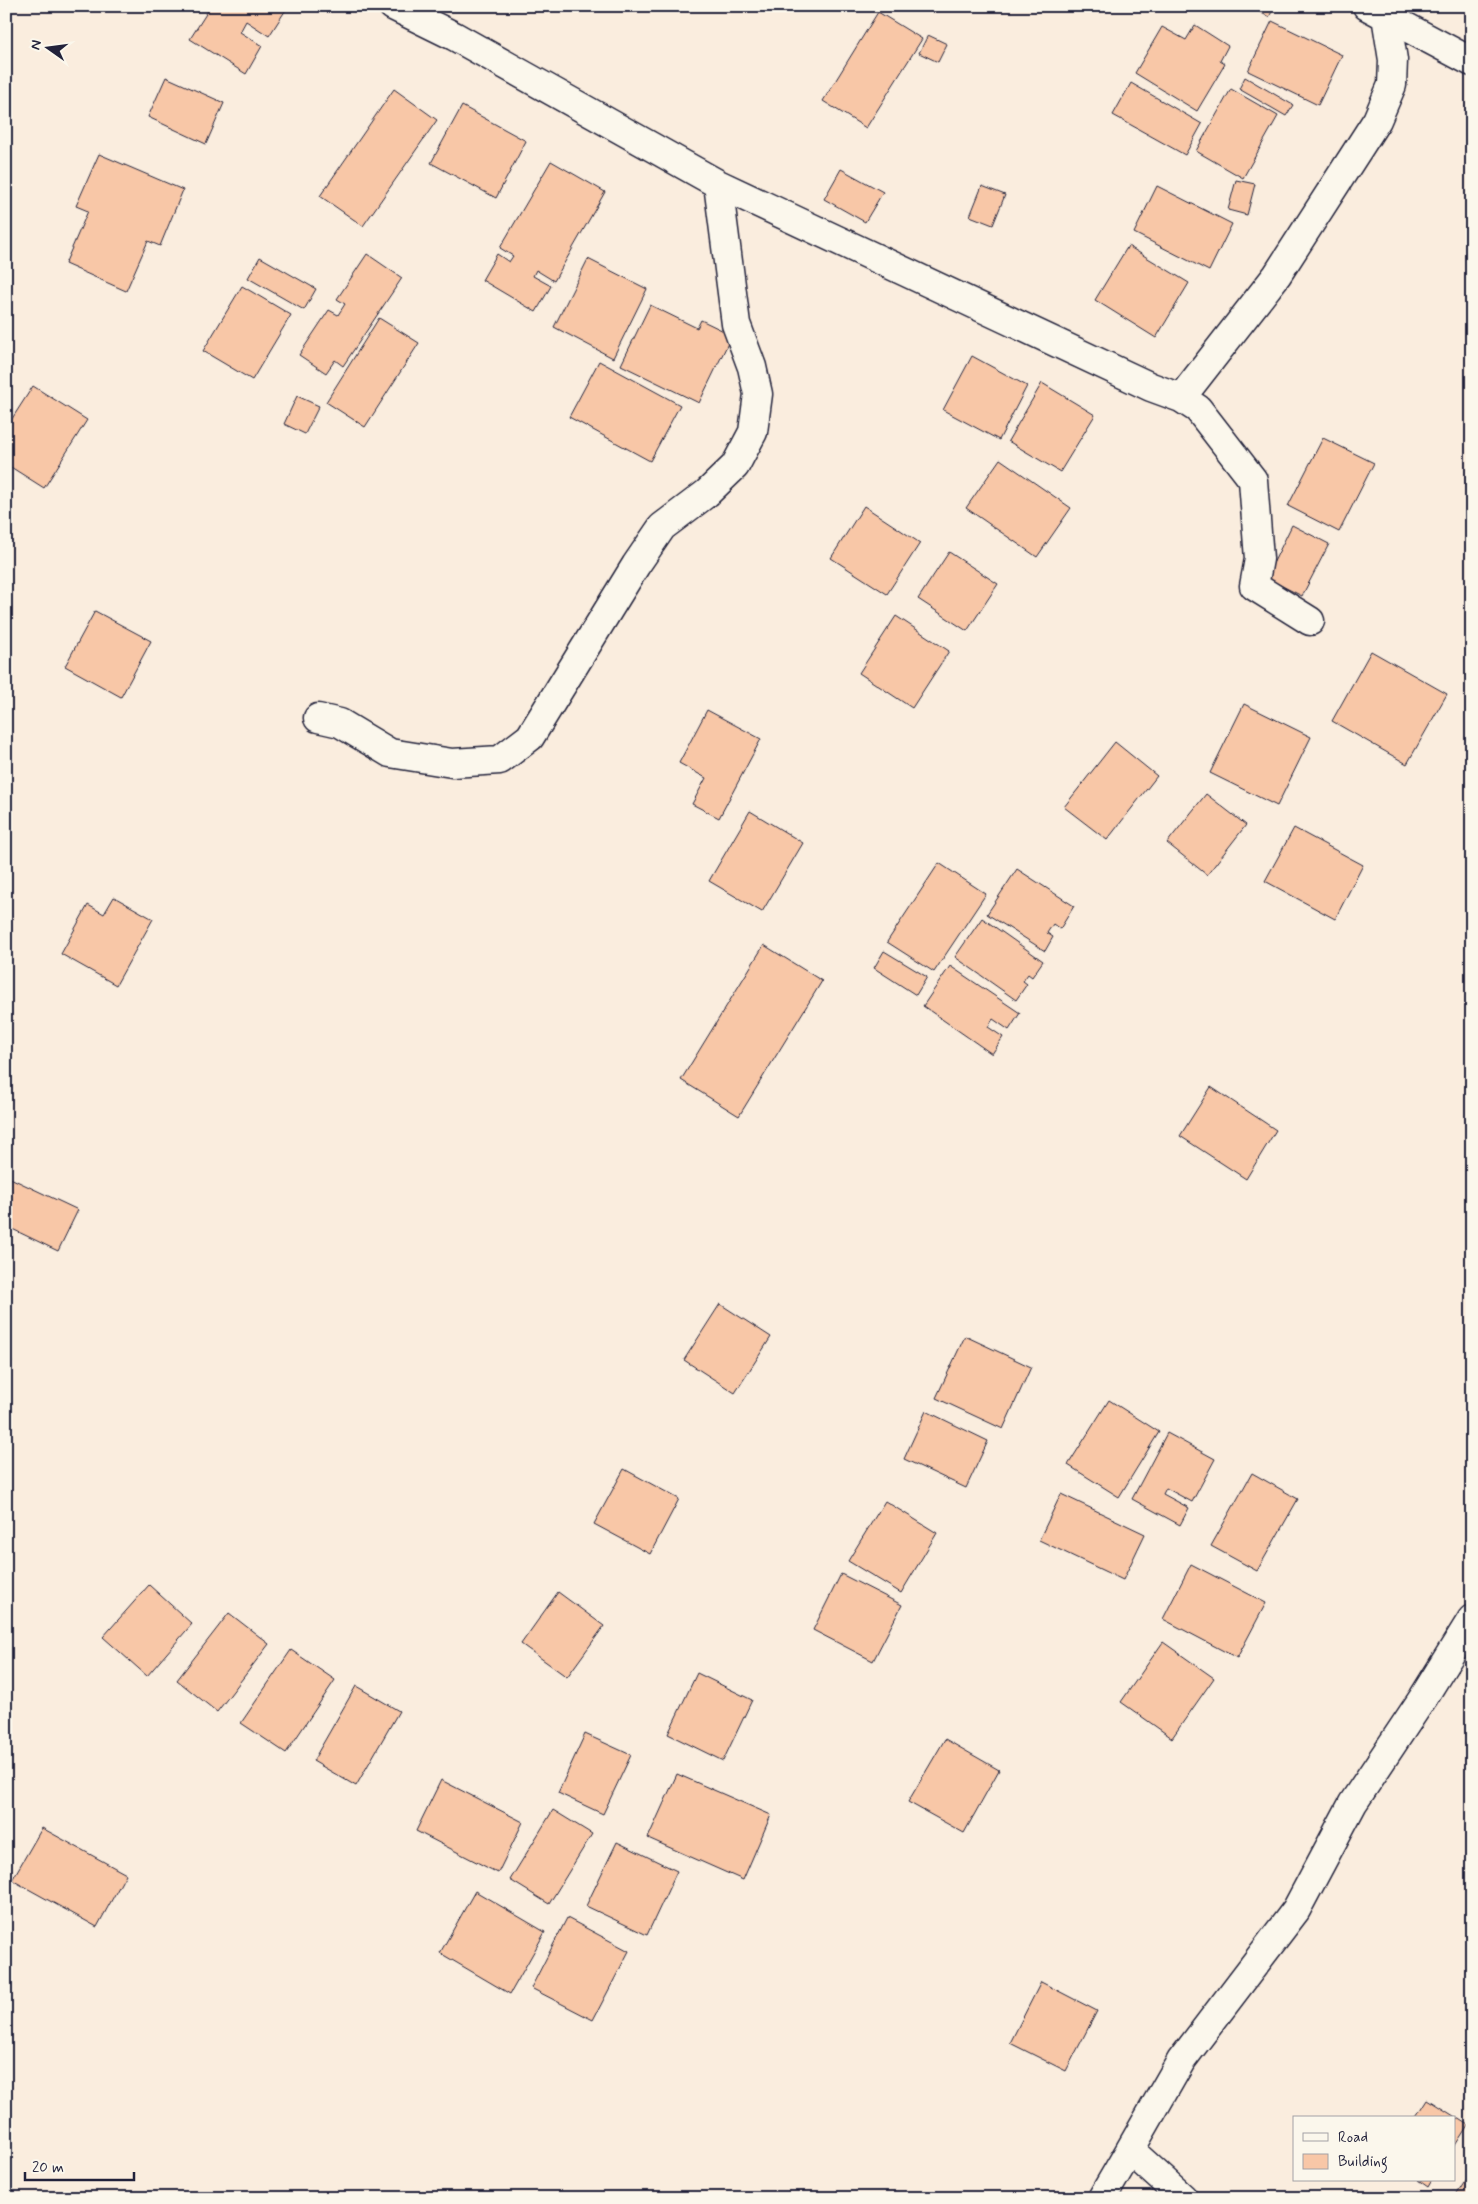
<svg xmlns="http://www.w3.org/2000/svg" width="1478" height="2204" font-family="Mynerve,sans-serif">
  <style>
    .building { fill: #f8c7a7; stroke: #22223b }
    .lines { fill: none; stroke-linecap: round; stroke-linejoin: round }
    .street-casing { stroke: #22223b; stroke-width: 31 }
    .street { stroke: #fbf7ec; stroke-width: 28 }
  </style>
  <rect width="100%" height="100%" fill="#faedde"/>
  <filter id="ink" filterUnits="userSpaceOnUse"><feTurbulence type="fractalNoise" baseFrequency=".02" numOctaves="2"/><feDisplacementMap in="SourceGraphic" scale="10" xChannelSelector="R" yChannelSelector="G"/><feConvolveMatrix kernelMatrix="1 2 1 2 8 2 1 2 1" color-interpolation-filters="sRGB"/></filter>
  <g filter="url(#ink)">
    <path class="building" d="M211,6H284L287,8L269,36L246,21L240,32L262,46L246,74L190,39Z
      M1248,6H1275L1269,17Z
      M878,12L922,39L866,128L823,101Z
      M1272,21L1342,55L1318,105L1248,71Z
      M1195,25L1228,46L1220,61L1225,64L1197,111L1135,73L1162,27L1186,40Z
      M928,35L947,44L938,62L919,53Z
      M166,77L224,103L206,144L148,117Z
      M1245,77L1293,105L1286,116L1239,89Z
      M1131,83L1202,124L1185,155L1113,115Z
      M394,89L437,120L363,226L320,196Z
      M1231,89L1278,116L1243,178L1196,151Z
      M462,106L526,141L496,198L431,163Z
      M99,154L183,190L160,246L148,241L126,291L65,264L88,211L76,206Z
      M551,161L605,192L554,281L536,270L533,276L551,286L536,312L482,280L497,254L509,262L513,256L500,248Z
      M841,169L883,192L865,222L824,199Z
      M1236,180L1255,184L1247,215L1228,210Z
      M982,186L1005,195L993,225L970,216Z
      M1157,186L1232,224L1209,271L1134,233Z
      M1128,246L1189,283L1156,338L1095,300Z
      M367,254L402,278L343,366L335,360L326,373L299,355L329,310L338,315L345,304L337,299Z
      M260,257L316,289L304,310L248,278Z
      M588,259L647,289L613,358L554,327Z
      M242,286L291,315L252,380L203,351Z
      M650,305L697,328L701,320L732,335L699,403L621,365Z
      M379,318L419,343L365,427L326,402Z
      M972,356L1027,386L999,440L943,410Z
      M599,361L680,405L650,461L569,417Z
      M1042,383L1095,415L1060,472L1008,441Z
      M33,386L87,420L44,488L6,464V428Z
      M297,396L319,406L305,434L284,424Z
      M1323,438L1374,463L1339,532L1288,506Z
      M1000,459L1071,508L1037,557L966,508Z
      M864,506L920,543L887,594L831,558Z
      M1292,525L1329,544L1302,596L1266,578Z
      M949,552L998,584L967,631L918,599Z
      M95,611L151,641L121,697L65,666Z
      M896,616L949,651L912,708L859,673Z
      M1371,651L1447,694L1407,764L1332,721Z
      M1244,704L1311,737L1277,806L1210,773Z
      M707,710L761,739L719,818L692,804L706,778L679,763Z
      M1115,742L1157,776L1107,840L1064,807Z
      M1206,794L1246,825L1207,875L1167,843Z
      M750,811L803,843L762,912L709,881Z
      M1294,828L1363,865L1335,919L1265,881Z
      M939,863L986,894L934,972L887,942Z
      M1017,869L1074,906L1060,929L1053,924L1047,933L1053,937L1045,951L987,914Z
      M114,897L153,919L116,985L61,954L88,905L104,914Z
      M982,918L1043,961L1032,977L1028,974L1023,981L1027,984L1016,1000L955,957Z
      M764,945L822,981L739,1116L681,1080Z
      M884,951L927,977L916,995L874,968Z
      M950,966L1020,1013L1009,1030L993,1019L988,1027L1003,1037L992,1054L923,1006Z
      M1211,1087L1276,1130L1246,1179L1180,1136Z
      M6,1176L78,1210L58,1251L6,1226Z
      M720,1304L771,1337L735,1393L684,1360Z
      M965,1336L1031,1367L1003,1429L936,1398Z
      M6,1357L12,1361L6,1371Z
      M1109,1400L1159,1432L1119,1497L1068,1465Z
      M926,1411L988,1441L966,1488L904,1459Z
      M1167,1433L1215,1459L1192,1502L1166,1488L1163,1494L1189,1508L1180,1525L1132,1499Z
      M624,1469L679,1499L650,1554L594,1524Z
      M1252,1473L1298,1499L1257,1571L1211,1546Z
      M1061,1494L1145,1534L1123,1580L1039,1540Z
      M885,1501L937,1533L901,1593L848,1561Z
      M1191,1564L1266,1603L1237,1658L1163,1619Z
      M841,1574L902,1605L873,1661L813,1630Z
      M149,1585L192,1624L147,1676L103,1637Z
      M558,1592L604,1626L567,1677L521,1644Z
      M229,1613L269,1644L217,1712L177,1680Z
      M1163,1642L1214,1678L1172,1738L1121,1702Z
      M291,1650L335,1680L286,1753L241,1723Z
      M697,1673L752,1700L723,1761L668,1734Z
      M356,1686L399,1711L356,1786L313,1761Z
      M585,1734L631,1755L603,1814L558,1793Z
      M945,1739L999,1770L964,1833L908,1802Z
      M677,1774L771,1815L743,1880L648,1838Z
      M441,1780L523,1822L498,1873L416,1831Z
      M553,1810L592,1834L549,1904L510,1880Z
      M42,1828L126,1874L97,1927L12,1880Z
      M617,1842L677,1871L647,1935L586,1906Z
      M475,1891L545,1932L510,1994L440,1953Z
      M567,1918L629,1951L593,2020L531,1988Z
      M1041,1982L1097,2011L1066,2071L1010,2043Z
      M1427,2099L1468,2125L1454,2147V2118H1415Z
      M1472,2169V2198H1454Z
      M1418,2180H1432L1428,2187Z"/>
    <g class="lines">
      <defs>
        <path id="street" d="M393,6L454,36L718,184L1151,387L1181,398L1198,409L1253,480L1259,559L1254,586L1310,621
          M1367,6L1472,62
          M1181,398L1277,275L1377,120L1392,85L1393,60L1386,16
          M318,718L340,723L390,753L452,763L500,760L530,737L636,565L662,527L707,493L735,466L753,432L758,394L752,367L736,324L718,184
          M1102,2198L1130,2150
          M1183,2198L1130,2150L1181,2061L1296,1910L1353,1803L1423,1698L1472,1619"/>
      </defs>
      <use href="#street" class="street-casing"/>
      <use href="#street" class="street"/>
    </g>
  </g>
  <rect width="1478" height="2204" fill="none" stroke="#fbf7ec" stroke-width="25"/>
  <rect x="12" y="12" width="1453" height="2179" fill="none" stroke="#22223b" stroke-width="2" filter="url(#ink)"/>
  <rect x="1293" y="2116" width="162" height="65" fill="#fbf7ec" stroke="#a4a2a5"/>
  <rect x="1303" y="2133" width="25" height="8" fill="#fbf7ec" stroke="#a4a2a5"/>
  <text x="1338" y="2142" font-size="15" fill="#22223b">Road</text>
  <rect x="1303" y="2154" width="25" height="15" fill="#f8c7a7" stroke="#a4a2a5"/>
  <text x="1338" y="2166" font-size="15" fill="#22223b">Building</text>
  <g transform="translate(48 48) rotate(284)" stroke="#fbf7ec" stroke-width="4" paint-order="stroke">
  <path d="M0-4L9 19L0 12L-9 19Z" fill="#22223b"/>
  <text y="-8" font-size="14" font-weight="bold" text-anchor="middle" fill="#22223b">N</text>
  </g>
  <path d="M25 2172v8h109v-8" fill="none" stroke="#22223b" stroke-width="2.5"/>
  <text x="32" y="2172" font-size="15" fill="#22223b" stroke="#fbf7ec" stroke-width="4" paint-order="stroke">20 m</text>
</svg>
